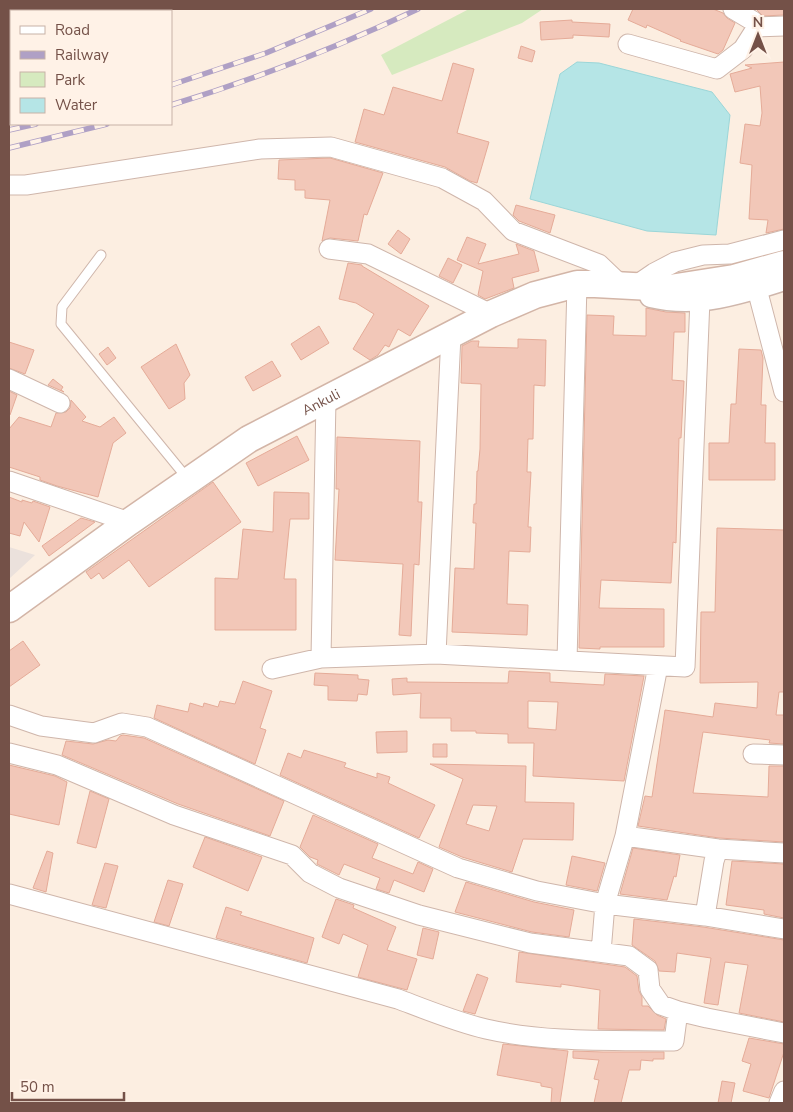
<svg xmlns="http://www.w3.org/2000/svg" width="793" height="1112" font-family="'Nunito Sans',sans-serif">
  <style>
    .industrial { fill: #ebe1dc }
    .green { fill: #d6eabf }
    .water { fill: #b5e5e6; stroke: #9bd6d8 }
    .building { fill: #f2c7b8; stroke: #e5ab98; fill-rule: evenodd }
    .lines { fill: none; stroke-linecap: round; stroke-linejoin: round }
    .service-casing { stroke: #cfb6ab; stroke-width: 11 }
    .minor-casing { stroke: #cfb6ab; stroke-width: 21 }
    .tertiary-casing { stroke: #cfb6ab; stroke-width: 25 }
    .secondary-casing { stroke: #d3b5a7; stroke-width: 29 }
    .service { stroke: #fff; stroke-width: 9 }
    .minor { stroke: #fff; stroke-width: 19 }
    .tertiary { stroke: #fff; stroke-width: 22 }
    .secondary { stroke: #fff; stroke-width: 26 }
    .rail-casing { stroke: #afa0c5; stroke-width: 5.5 }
    .rail { stroke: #fff2e7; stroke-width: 4; stroke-dasharray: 11; stroke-linecap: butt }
    .labels { text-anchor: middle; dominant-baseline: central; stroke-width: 4; stroke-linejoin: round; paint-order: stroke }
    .street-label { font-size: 14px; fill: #745148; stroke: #fff2e7 }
  </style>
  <rect width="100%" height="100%" fill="#fceee1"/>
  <path class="industrial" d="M9,547L35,555L9,579Z"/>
  <path class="green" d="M469,9H543L522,23L392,75L381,55Z"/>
  <path class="water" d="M577,62L599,63L712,92L730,115L716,235L647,231L530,199L560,74Z"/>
  <path class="building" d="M633,9H713L723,13L727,18L735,23L723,50L718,54L680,41L681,40L647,25L646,28L628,20Z
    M756,9H784V15L763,16Z
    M572,20V22L610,24L609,37L573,35V38L541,40L540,22Z
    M521,46L535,51L532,62L518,58Z
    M784,62V229L766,233L768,220L749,219L752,165L740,163L745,124L760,126L762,113L760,86L735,92L730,74L752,68L745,65Z
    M453,63L474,69L457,133L489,142L477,183L470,181L445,167L355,142L364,109L384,115L393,87L442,101Z
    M330,158L383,173L367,215L364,214L358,241L330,238L322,241L330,200L305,198V190H295V180L278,179L279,160Z
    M516,205L555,215L550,233L519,221L513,215Z
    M398,230L410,239L401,254L388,244Z
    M467,237L486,244L478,264L519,254L516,244L534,251L539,271L512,278L514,288L485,299L478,295L483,271L457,260Z
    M448,258L462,265L453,283L439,276Z
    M348,263L362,265V266L429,306L410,336L398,329L389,347L385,345L378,355L370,360L353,349L374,314L356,303L339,299Z
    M646,308L666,312L685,313V332H674L672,380L684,381L681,438H679L676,543L673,542L671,583L601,580L599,608L664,609V647H600V649L579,648L587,315L614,316L613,335L646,336Z
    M319,326L329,343L301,360L291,344Z
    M518,339L546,340L545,386L534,385L533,439H528L527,472H531L528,527H531L530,552L509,551L507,604L528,605L527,635L452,632L455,568L474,569L476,523H473L474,504H476L477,471H478L480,449L481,384L461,383L462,346L472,341H479L478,347L518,348Z
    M9,342L34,350L25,374L9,368Z
    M176,344L190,375L184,383L185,399L169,409L141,367Z
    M108,347L116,358L107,365L99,354Z
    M739,349L761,350L763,358L761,405H766L765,443H775V480H709V443H729L731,404H736Z
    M272,361L281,376L253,391L245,377Z
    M53,379L63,387L61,390L64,392L48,385Z
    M9,391L17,395L10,415H9Z
    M71,400L86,417L82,421L100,427L114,417L126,433L113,443L98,497L57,486L40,480V477L9,467V429L19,417L51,427L56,413L66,412L70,408Z
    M297,436L309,460L258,486L246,463Z
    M337,437L420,441L418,502H422L419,565L414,564L411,636L399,635L403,564L335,560L339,489H336Z
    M213,482L241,522L149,587L129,560L103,579L99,573L91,579L86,572Z
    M274,492L309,493V519H290L284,579H296V630H215V578L238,579L243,529L273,532Z
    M9,497L22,502V500L32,503L33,501L50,507L39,542L24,522L20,536L9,533Z
    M81,518L95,522L49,556L42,546Z
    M717,528L784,530V692H779L776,715H784V744L769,743L770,740L703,732L693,793L768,797L769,766H784V842L719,838L638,826L645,796L652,797L665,710L713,717L715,703L757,708L758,682L700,683L701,612H715Z
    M23,641L40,665L9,687V651Z
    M509,671L550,673V682L604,685L605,674L644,676L624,781L533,776L534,743H508V734L476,733V731H451V718H420L421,693L393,695L392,679L407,678V682L508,683ZM528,701L558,702L556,730L528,728Z
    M315,673L358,675V679L369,680L367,695L358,694L357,701L328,700V686L314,685Z
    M243,681L272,691L260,728L266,730L255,764L154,718L157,705L188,712L190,703L203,707L204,703L218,707L220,701L235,704Z
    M407,731V752L377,753L376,732Z
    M123,735L144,738L284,801L270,836L178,804L62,755L66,741L93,744L108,740L116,741L120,736Z
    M433,744H447V757H433Z
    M304,750L346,763L344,767L377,778V773L390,777L388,783L435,805L419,838L280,775L288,753L301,758Z
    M430,764L526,766L525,802L574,803L573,840L523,839L512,872L462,857L439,847L463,779ZM473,805L497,806L489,831L466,824Z
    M9,765L55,776L67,782L59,825L9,814Z
    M90,791L109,799L96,848L77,843Z
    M313,815L378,844L372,858L413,874L418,862L433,869L424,892L394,880L389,893L376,889L380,878L344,864L339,875L317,864L318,860L310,857L300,847Z
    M205,837L262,857L248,891L193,867Z
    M633,848L680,855L676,877L674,876L667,900L620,894Z
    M47,851L53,853L46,892L33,888Z
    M572,856L605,863L597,891L566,885Z
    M732,861L784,864V918L764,914V910L726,905Z
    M105,863L118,866L106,908L92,905Z
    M168,880L183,884L169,926L154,922Z
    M466,882L534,902L574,910L569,937L532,932L455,912Z
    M336,899L354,905L353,908L396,927L387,950L417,959L407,990L358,977L368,945L343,934L339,944L322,937Z
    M226,907L242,912L240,915L314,938L307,963L216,938Z
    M634,919L703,927L784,940V1022L739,1013L748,965L725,962L718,1005L704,1003L711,958L677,953L675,972L659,971L655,961L632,945Z
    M423,928L439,932L433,959L417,955Z
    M519,952L625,967L637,976L639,991L642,997V1006H648L657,1015L666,1019L664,1030L598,1029L600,990L561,984V987L516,982Z
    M477,974L488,978L475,1014L463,1011Z
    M749,1038L784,1044V1052L769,1098L743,1091L751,1064L742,1061Z
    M503,1044L568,1051L560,1103H551L552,1088L541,1086V1083L497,1075Z
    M573,1051L603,1052H664V1059H653V1061L641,1060L640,1070H629L621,1103H594L599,1080L594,1079L599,1060L573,1058Z
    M722,1081L735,1083L731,1103H718Z"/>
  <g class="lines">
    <defs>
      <path id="service" d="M101,255L62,307L61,324L187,478"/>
      <path id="minor" d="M76,9L83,11
        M733,9L753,21L757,27L784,26
        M148,11L153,9
        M628,44L717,69L743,49L757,27
        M9,185H26L260,149L331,147L442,178L484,201L513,231L599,264L621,285
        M329,249L368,254L491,314
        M635,286L654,273L675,262L703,255L730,254L784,240
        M757,289L784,392
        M9,379L60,403
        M9,481L129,522
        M436,654L451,335
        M321,658L326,399
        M567,661L577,284
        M272,669L321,658L436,654L685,667L700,299
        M9,715L41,726L94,733L122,723L147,727L458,868L537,891L605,904L705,916L784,929
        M9,753L57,765L174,815L292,855L310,873L339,888L419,915L530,943L629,956L648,970L650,989L661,1005L678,1011L707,1018L784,1033
        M753,754L784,755
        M625,836L718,849L784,853
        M9,894L398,999C427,1010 456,1022 486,1029C547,1043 611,1040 674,1041L678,1011
        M705,916L714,861L718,849
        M601,952L605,904L625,836L658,666
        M779,1103L784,1091"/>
      <path id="tertiary" d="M651,296C697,307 741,293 784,279"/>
      <g id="secondary">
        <path id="s1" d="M9,609L129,522L249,439L491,314L535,295L577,284H595L670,288L734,278L784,264"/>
      </g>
    </defs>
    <use href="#service" class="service-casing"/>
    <use href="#minor" class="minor-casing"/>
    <use href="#tertiary" class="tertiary-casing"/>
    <use href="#secondary" class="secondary-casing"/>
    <use href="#service" class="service"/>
    <use href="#minor" class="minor"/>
    <use href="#tertiary" class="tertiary"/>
    <use href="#secondary" class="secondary"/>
    <defs>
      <path id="rail" d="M171,85L266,53L371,9
        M171,105C256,79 338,47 418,9
        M9,130L36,124
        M9,148L107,124"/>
    </defs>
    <use href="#rail" class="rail-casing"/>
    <use href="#rail" class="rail"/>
  </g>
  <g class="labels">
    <g class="street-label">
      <text stroke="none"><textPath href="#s1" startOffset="375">Ankuli</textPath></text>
    </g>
  </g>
  <rect width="793" height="1112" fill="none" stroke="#745148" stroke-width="20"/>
  <rect x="10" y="10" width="162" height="115" fill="#fff2e7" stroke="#c7b2a7"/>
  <rect x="20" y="26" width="25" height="8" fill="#ffffff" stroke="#c7b2a7"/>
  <text x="55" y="35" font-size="15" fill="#745148">Road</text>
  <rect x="20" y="51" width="25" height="8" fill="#afa0c5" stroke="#c7b2a7"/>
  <text x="55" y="60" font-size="15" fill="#745148">Railway</text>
  <rect x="20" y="72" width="25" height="15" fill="#d6eabf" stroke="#c7b2a7"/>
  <text x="55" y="85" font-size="15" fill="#745148">Park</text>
  <rect x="20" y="98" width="25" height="15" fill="#b5e5e6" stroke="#c7b2a7"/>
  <text x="55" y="110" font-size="15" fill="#745148">Water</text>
  <g transform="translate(758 35)" stroke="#fff2e7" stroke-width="4" paint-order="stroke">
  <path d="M0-4L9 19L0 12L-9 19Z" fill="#745148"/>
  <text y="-8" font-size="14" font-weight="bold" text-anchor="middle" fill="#745148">N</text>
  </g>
  <path d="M12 1092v8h112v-8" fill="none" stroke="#745148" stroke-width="2.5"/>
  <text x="20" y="1092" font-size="15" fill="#745148" stroke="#fff2e7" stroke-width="4" paint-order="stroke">50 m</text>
</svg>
